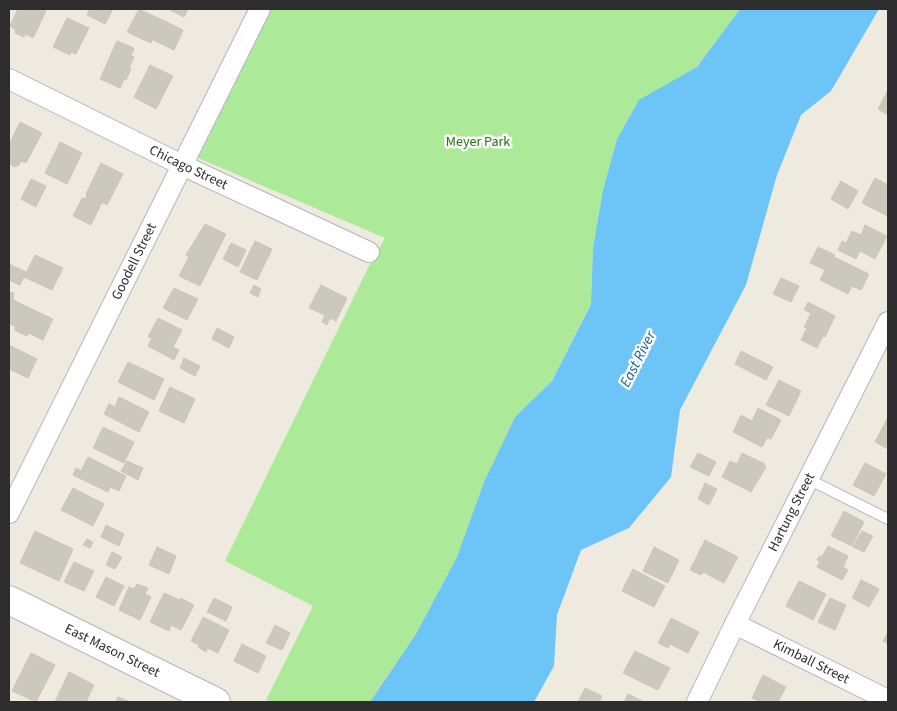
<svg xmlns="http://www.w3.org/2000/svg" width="897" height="711" font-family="'Source Sans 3',sans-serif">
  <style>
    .green { fill: #ace999 }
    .water { fill: #6dc4f7 }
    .building { fill: #cbc8bd; stroke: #cbc7b8 }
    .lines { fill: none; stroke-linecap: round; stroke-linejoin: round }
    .service-casing { stroke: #b3b4c1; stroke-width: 12 }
    .minor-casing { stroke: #b3b4c1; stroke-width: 22 }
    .secondary-casing { stroke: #b3b4c1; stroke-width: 30 }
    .service { stroke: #fff; stroke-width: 10 }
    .minor { stroke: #fff; stroke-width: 20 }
    .secondary { stroke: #fff; stroke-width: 28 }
    .labels { text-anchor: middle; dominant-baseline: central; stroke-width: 5; stroke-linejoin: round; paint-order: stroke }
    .park-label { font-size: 14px; fill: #207216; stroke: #fff }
    .street-label { font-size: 14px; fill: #2d2d2d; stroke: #fff }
    .water-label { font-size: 15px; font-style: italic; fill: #0460ab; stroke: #fff }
  </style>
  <rect width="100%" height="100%" fill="#efeadf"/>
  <path class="green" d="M271,9H740L697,67L639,101L617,139L603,190L593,248L591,303L552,381L515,417L484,482L457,557L416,634L370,702H272L266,700L313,606L225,561L368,268L385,238L198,158Z"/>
  <path class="water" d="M740,9H879L831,91L801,115L777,175L746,285L680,410L671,477L629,528L581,550L557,615L554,666L534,702H370L416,634L457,557L484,482L515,417L552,381L591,304L593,248L603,190L617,139L639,100L697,67Z"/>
  <path class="building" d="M18,9H41L46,11L33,38L25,34L24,37L15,33L16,30L10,26Z
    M90,9H113L105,24L87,15Z
    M139,9L162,20L151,43L127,32Z
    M168,9H188L184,17Z
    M67,18L89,28L76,54L71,52L70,55L53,47Z
    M163,20L183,30L174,50L153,40Z
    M117,41L134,48L131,56L134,57L129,68L131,69L126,80L124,79L120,88L100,79Z
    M150,65L173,76L156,109L134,97Z
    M888,90V116V115L878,109Z
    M20,122L42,133L26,163L21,161L19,165L14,167L9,163V145Z
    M60,142L82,153L67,184L45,173Z
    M101,163L123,174L107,205L102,202L91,225L73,216L82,198L85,199L87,195L86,194Z
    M875,178L888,185V216L862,203Z
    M31,179L46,186L36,207L21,199Z
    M841,181L858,191L848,209L831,199Z
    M205,224L226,234L200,286L179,276L189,257L186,255Z
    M865,225L887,236L875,259L860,251L856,259L838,250L842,241L846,243L852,231L861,235Z
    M255,241L272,249L257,280L240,272Z
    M231,243L246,250L238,267L223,259Z
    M818,247L835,255L834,257L869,274L861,290L852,286L848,294L820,280L825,270L810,263Z
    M35,255L63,268L52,290L24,277Z
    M9,264L26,272L20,285L9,280Z
    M781,278L799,286L791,302L773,294Z
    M254,285L261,289L258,297L250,293Z
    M321,285L347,298L336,321L330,318L327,325L322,322L325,315L309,308Z
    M174,288L198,299L187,320L163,308Z
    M9,292L14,293L13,300L53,319L43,340L28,333L27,336L14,330L16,327L9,323Z
    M808,302L835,316L825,337L823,336L817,348L801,340L807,328L804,327L811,313L804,310Z
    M158,318L182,330L173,347L179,350L174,360L148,346L152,338L148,337Z
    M217,328L234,337L229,348L212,339Z
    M9,345L37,359L28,378L9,369Z
    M741,351L773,367L766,380L735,364Z
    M184,358L200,366L195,376L180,368Z
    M128,362L164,379L154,400L118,382Z
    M779,380L801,391L789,416L766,405Z
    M170,387L195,399L184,423L159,411Z
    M119,397L149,412L139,432L104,414L109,404L115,407Z
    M758,408L781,420L771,439L767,438L762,447L733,432L741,415L752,421Z
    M887,419L888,420V449L875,442Z
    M103,427L134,442L124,463L93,448Z
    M698,453L716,462L709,476L690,467Z
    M742,453L765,464L764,466L766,467L751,492L722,477L730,461L737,464Z
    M88,457L126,476L119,491L110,487L108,492L73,475L76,468L81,471Z
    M127,461L143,468L138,480L121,471Z
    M865,463L886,474L874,496L853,485Z
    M705,483L717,489L709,505L698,499Z
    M73,488L104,504L93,526L61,510Z
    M844,511L864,522L852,546L831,536Z
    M106,525L124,534L119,546L101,537Z
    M35,531L73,549L59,581L20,563Z
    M862,531L873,536L864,552L853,547Z
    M87,539L93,542L90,548L83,545Z
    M705,540L738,557L724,583L703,572L701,575L690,570Z
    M828,546L848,556L843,567L848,570L842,580L817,567L820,561L817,560L820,556L822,557Z
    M157,547L176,556L169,574L149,565Z
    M654,547L679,560L668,583L643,571Z
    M112,552L122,557L115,569L106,565Z
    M74,562L94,571L84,591L64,582Z
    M633,569L665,586L654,607L622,591Z
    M106,577L124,586L114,606L96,597Z
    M861,580L879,589L869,607L852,598Z
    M799,581L826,594L813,620L786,606Z
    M137,584L148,588L145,594L151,597L140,620L119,610L129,587L134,589Z
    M164,593L180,600L181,598L194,605L181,630L171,625L169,631L150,622Z
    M214,598L232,607L226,621L207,612Z
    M830,598L846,605L835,630L818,622Z
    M203,617L229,630L218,653L207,648L206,652L198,647L199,645L191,641Z
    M671,618L699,632L688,653L670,644L668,648L658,643Z
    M275,625L290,633L282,650L266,643Z
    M888,632V644L883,641Z
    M242,644L266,656L258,673L234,661Z
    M635,651L670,668L658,690L623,673Z
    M31,653L55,665L36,702L12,691Z
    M69,672L94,685L86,702H55Z
    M763,675L786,687L778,702H761L752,698Z
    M585,688L602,696L599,702H578Z
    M628,694L644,702H624Z
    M118,697L130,702H116Z"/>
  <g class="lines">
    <defs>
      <path id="service" d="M808,479L888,519"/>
      <g id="minor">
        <path id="s1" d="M9,79L182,165L369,252"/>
        <path id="s2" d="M9,513L260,9"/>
        <path id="s3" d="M735,624L888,700"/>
        <path id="s4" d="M697,702L735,624L888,322"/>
      </g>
      <g id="secondary">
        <path id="s5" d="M9,600L216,702"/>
      </g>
    </defs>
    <use href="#service" class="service-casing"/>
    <use href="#minor" class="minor-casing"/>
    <use href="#secondary" class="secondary-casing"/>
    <use href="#service" class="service"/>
    <use href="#minor" class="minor"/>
    <use href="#secondary" class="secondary"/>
  </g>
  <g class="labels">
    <g class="park-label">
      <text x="478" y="142">Meyer Park</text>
    </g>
    <g class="street-label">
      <text stroke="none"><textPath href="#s1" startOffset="200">Chicago Street</textPath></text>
      <text stroke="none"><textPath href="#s2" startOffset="281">Goodell Street</textPath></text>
      <text stroke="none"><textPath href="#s4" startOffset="212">Hartung Street</textPath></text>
      <text stroke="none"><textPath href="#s5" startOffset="115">East Mason Street</textPath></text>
      <text stroke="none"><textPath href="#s3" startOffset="85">Kimball Street</textPath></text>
    </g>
    <g class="water-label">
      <text transform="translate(638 359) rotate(-63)">East River</text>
    </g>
  </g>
  <rect width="897" height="711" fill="none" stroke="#2d2d2d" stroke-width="20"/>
</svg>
